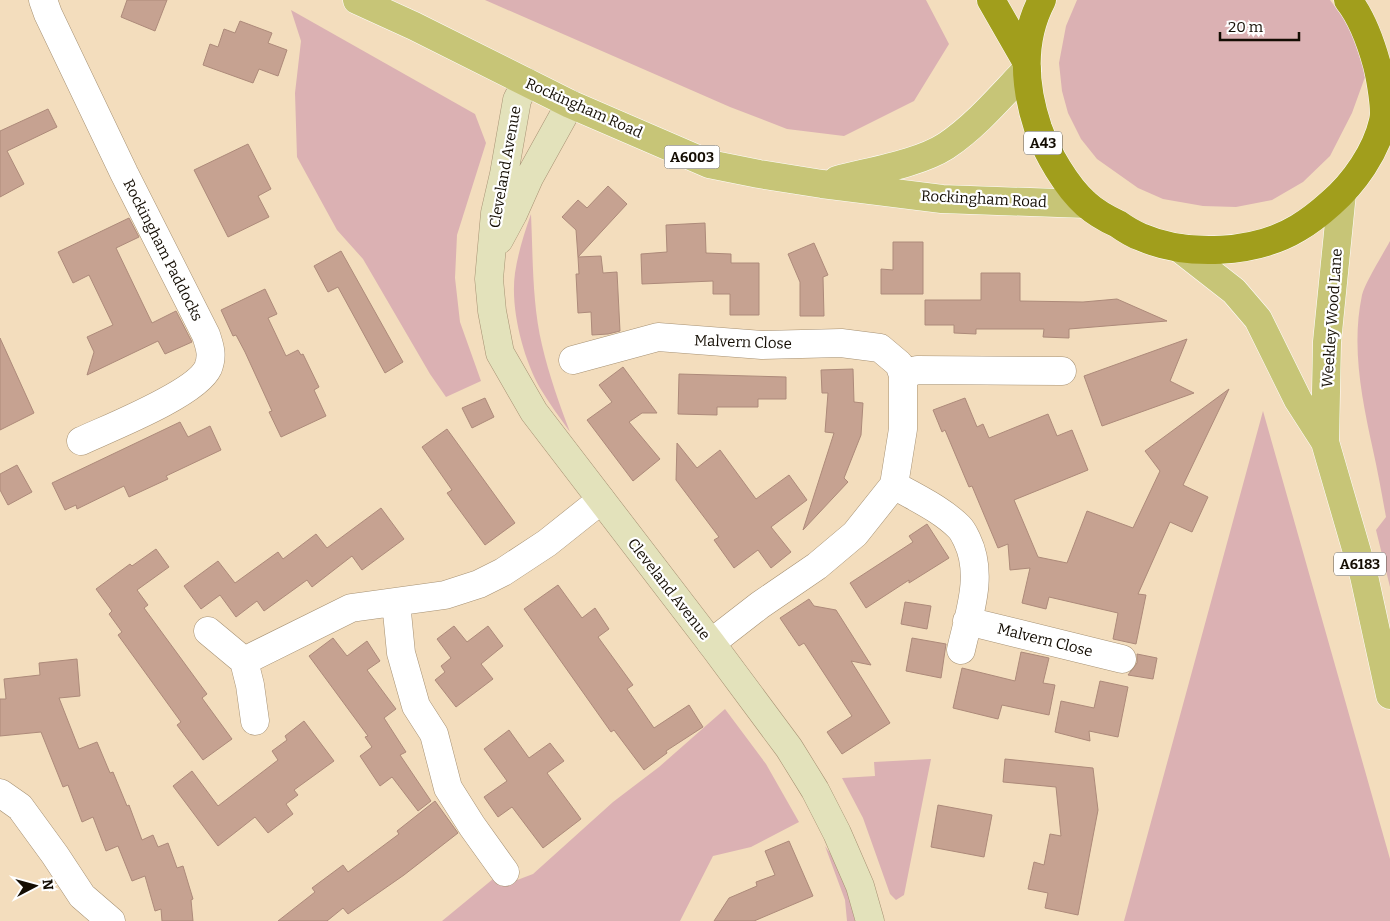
<svg xmlns="http://www.w3.org/2000/svg" width="1390" height="921" font-family="Bitter,serif">
  <style>
    .green { fill: #dbb1b3 }
    .building { fill: #c6a291; stroke: #ad8a7a }
    .lines { fill: none; stroke-linecap: round; stroke-linejoin: round }
    .street-casing { stroke: #a69173; stroke-width: 29 }
    .secondary-casing { stroke: #a69173; stroke-width: 29 }
    .primary-casing { stroke: #fff; stroke-width: 29 }
    .highway-casing { stroke: #fff; stroke-width: 29 }
    .street { stroke: #fff; stroke-width: 28 }
    .secondary { stroke: #e3e2bb; stroke-width: 28 }
    .primary { stroke: #c7c577; stroke-width: 28 }
    .highway { stroke: #a19e1c; stroke-width: 28 }
    .labels { text-anchor: middle; dominant-baseline: central; stroke-width: 4.5; stroke-linejoin: round; paint-order: stroke }
    .shield { fill: #fff; stroke: #5a564f; stroke-width: 1 }
    .shield-label { font-size: 14px; font-weight: bold; fill: #140d03 }
    .street-label { font-size: 15px; fill: #140d03; stroke: #fff }
  </style>
  <rect width="100%" height="100%" fill="#f3ddbd"/>
  <path class="green" d="M485,0H926L949,44L914,101L844,136L787,129L730,107Z
    M1077,0H1330L1351,28L1362,54L1365,77L1352,113L1330,156L1303,182L1272,200L1236,207L1203,206L1163,199L1138,188L1097,159L1081,139L1068,113L1062,91L1059,63L1066,26Z
    M291,10L475,114L486,143L457,235L455,278L460,322L481,381L446,397L430,374L363,259L337,230L297,157L295,93L301,41Z
    M531,214C533,257 532,303 542,345C549,375 559,403 570,432C560,418 549,403 540,388C523,358 510,308 515,273C518,253 524,234 531,214Z
    M1390,241V587L1376,530L1386,517C1382,495 1378,472 1373,450C1362,399 1351,347 1362,295C1365,283 1383,254 1390,241Z
    M1263,411L1390,859V921H1124Z
    M725,709L766,764L799,822L751,847L713,856L680,921H442L493,879L512,882L533,874L613,802L659,767Z
    M931,759L904,895L896,900L890,894L863,818L842,778L875,776L874,762Z
    M825,846C842,868 850,895 857,921H847L845,900Z"/>
  <path class="building" d="M127,0H167L155,31L121,17Z
    M240,21L272,33L268,43L287,50L278,76L259,69L253,83L203,65L210,44L218,47L224,29L235,33Z
    M48,109L57,127L7,151L24,184L0,197V131Z
    M248,144L271,189L258,196L269,217L228,237L194,170Z
    M608,186L627,204L578,257L576,230L562,217L578,200L587,208Z
    M129,218L139,237L116,248L152,323L176,311L192,342L165,354L158,341L87,375L94,352L87,337L113,325L89,275L73,283L58,252Z
    M705,223L706,253L731,254V263H759V315H730V294H713V281L642,284L641,254L667,252L666,225Z
    M893,242H923V294H881V269L893,270Z
    M814,243L828,275L823,277L824,316H800V282L788,254Z
    M341,251L403,362L385,373L338,287L328,292L314,266Z
    M601,256L603,273L617,272L620,331L608,334L592,335L591,312L578,313L576,274H579L578,257Z
    M981,273H1020V301L1083,302L1117,299L1167,321L1069,329V338L1043,337L1044,329H976V334L954,333V325H925V300H981Z
    M265,289L277,314L268,318L286,356L298,350L301,355L303,354L319,387L314,390L326,416L281,437L269,412L272,411L245,352L236,335L233,336L221,310Z
    M0,338L34,413L0,430Z
    M1187,339L1170,381L1194,393L1102,426L1084,376Z
    M623,367L657,413H642L629,422L660,459L633,481L587,420L612,402L599,385Z
    M853,369L854,402L863,403L861,435L844,478L848,482L803,530L834,433L825,432L828,393H822L821,370Z
    M679,374L786,377V399H758V407H717V415L678,414Z
    M1229,389L1183,485L1208,497L1192,532L1170,522L1138,594L1146,595L1136,644L1113,639L1118,613L1049,597L1046,609L1022,603L1030,568L1010,570L1008,544L998,548L972,486L969,487L945,430L942,432L933,410L965,398L977,427L983,424L989,438L1048,414L1057,436L1072,430L1088,470L1014,500L1038,557L1067,563L1087,511L1133,528L1160,471L1145,451Z
    M485,398L494,417L472,428L462,408Z
    M180,422L188,437L210,426L221,450L166,476L168,479L129,497L124,486L77,509L76,505L65,510L52,483Z
    M447,429L515,523L485,545L447,493L452,490L422,447Z
    M677,443L697,468L720,450L756,499L789,475L807,500L771,527L791,552L771,568L758,550L734,568L714,540L719,537L676,480Z
    M17,465L32,492L8,505L0,490V474Z
    M381,508L404,539L362,570L352,556L312,587L307,580L264,611L257,601L236,617L220,595L201,609L184,586L218,561L235,583L278,552L283,559L316,534L327,548Z
    M927,524L949,558L909,583V580L866,608L850,583L913,542L909,536Z
    M156,549L169,567L137,590L148,605L144,608L207,694L202,698L232,739L203,760L177,725L181,722L118,635L122,632L109,614L112,611L96,589L130,564L132,566Z
    M558,585L582,618L595,608L609,629L598,637L633,685L627,689L654,728L689,705L703,727L666,751L667,753L644,770L614,730L611,732L524,609Z
    M809,599L814,606L836,610L871,665L851,661L890,723L842,754L827,732L852,716L804,643L799,646L780,618Z
    M905,602L931,606L927,629L901,624Z
    M454,626L467,642L488,626L503,646L481,664L493,679L456,707L435,680L445,672L441,666L451,658L437,639Z
    M333,638L347,656L367,641L380,661L367,670L396,709L384,718L406,752L400,755L431,801L418,811L392,777L380,786L360,756L372,747L365,737L368,736L309,656Z
    M912,638L946,644L941,678L906,671Z
    M1021,652L1049,658L1043,683L1055,685L1049,715L1002,705L998,719L953,708L962,668L1015,681Z
    M1137,654L1157,658L1153,679L1128,675L1137,663Z
    M77,659L80,696L59,698L79,749L97,742L110,773L113,772L127,806L129,805L142,840L153,835L158,847L168,843L177,868L183,866L193,899L191,900L193,921H162L161,909L155,911L145,876L132,881L118,846L106,851L93,817L82,822L68,785L63,787L41,732L0,736V699H6L4,679L40,675L39,663Z
    M1100,681L1128,687L1118,737L1089,731L1090,741L1055,732L1061,701L1094,708Z
    M304,721L334,761L294,790L298,795L286,804L293,814L268,833L255,817L218,846L173,786L192,771L218,806L278,760L272,751L287,740L285,736Z
    M509,730L529,758L550,743L564,761L547,773L581,819L543,848L512,807L498,817L484,797L507,781L484,749Z
    M1005,759L1093,768L1098,810L1078,915L1045,908L1048,893L1028,889L1034,862L1044,865L1050,834L1061,836L1056,787L1003,782Z
    M435,801L458,833L404,875L348,914L343,908L327,921H278L315,892L312,888L343,865L348,872L399,834L397,831Z
    M938,805L992,815L984,857L931,847Z
    M789,841L813,896L754,921H714L729,898L757,886L756,882L775,875L765,851Z"/>
  <g class="lines">
    <defs>
      <path id="street" d="M43,0L48,14L124,173L206,335C210,347 213,356 208,368C196,394 109,428 81,441
        M573,360L658,337L762,345L841,343L880,348L899,364L903,375V429L894,485C916,498 941,509 959,527C963,531 965,536 967,540C984,575 969,614 961,650
        M903,375L917,370L1062,371
        M396,602L401,653L416,706L434,734L448,788L472,826L505,872
        M967,621L1122,659
        M208,631L244,661
        M711,643L760,605L817,566L855,534L894,485
        M255,721L250,685L244,661L351,608L445,595L479,584L503,572L547,543L601,500
        M0,793L20,807L55,855L82,896L111,921"/>
      <path id="secondary" d="M526,82L517,100L504,174L495,213L489,279L492,311L500,353L534,412L711,643L789,748L815,790L837,833L860,886L870,921
        M499,240L513,214L529,178L570,104"/>
      <path id="primary" d="M357,0L414,26L570,104L709,164L759,174L822,184L942,199L1086,204
        M837,180C870,171 918,164 946,146C977,125 1001,96 1027,69
        M1179,248L1234,291L1258,319L1298,400L1325,442L1364,576L1390,695
        M1325,442L1327,342L1342,193"/>
      <path id="highway" d="M991,0L1026,61
        M1042,0C1021,40 1024,86 1038,128C1047,153 1066,186 1086,204C1095,212 1107,219 1118,224C1125,229 1133,234 1141,237C1187,257 1255,254 1298,228C1310,221 1321,212 1331,203C1354,183 1376,152 1383,121C1386,110 1380,77 1377,65C1371,43 1363,19 1348,0"/>
    </defs>
    <use href="#street" class="street-casing"/>
    <use href="#secondary" class="secondary-casing"/>
    <use href="#primary" class="primary-casing"/>
    <use href="#highway" class="highway-casing"/>
    <use href="#street" class="street"/>
    <use href="#secondary" class="secondary"/>
    <use href="#primary" class="primary"/>
    <use href="#highway" class="highway"/>
  </g>
  <g class="labels">
    <g class="shield">
      <rect x="1024" y="131.5" width="38" height="23" rx="4"/>
      <rect x="664.5" y="145.5" width="55" height="23" rx="4"/>
      <rect x="1334" y="552.5" width="52" height="23" rx="4"/>
    </g>
    <g class="shield-label">
      <text x="1043" y="143">A43</text>
      <text x="692" y="157">A6003</text>
      <text x="1360" y="564">A6183</text>
    </g>
    <g class="street-label">
      <text transform="translate(584 108) rotate(24)">Rockingham Road</text>
      <text transform="translate(505 167) rotate(-80)">Cleveland Avenue</text>
      <text transform="translate(984 199) rotate(3)">Rockingham Road</text>
      <text transform="translate(163 250) rotate(63)">Rockingham Paddocks</text>
      <text transform="translate(1332 318) rotate(-86)">Weekley Wood Lane</text>
      <text transform="translate(743 342) rotate(2)">Malvern Close</text>
      <text transform="translate(669 589) rotate(52)">Cleveland Avenue</text>
      <text transform="translate(1045 640) rotate(14)">Malvern Close</text>
    </g>
  </g>
  <g transform="translate(35 886) rotate(84)" stroke="#ffffff" stroke-width="4" paint-order="stroke">
  <path d="M0-4L9 19L0 12L-9 19Z" fill="#140d03"/>
  <text y="-8" font-size="14" font-weight="bold" text-anchor="middle" fill="#140d03">N</text>
  </g>
  <path d="M1220 32v8h79v-8" fill="none" stroke="#140d03" stroke-width="2.5"/>
  <text x="1228" y="32" font-size="15" fill="#140d03" stroke="#ffffff" stroke-width="4" paint-order="stroke">20 m</text>
</svg>
